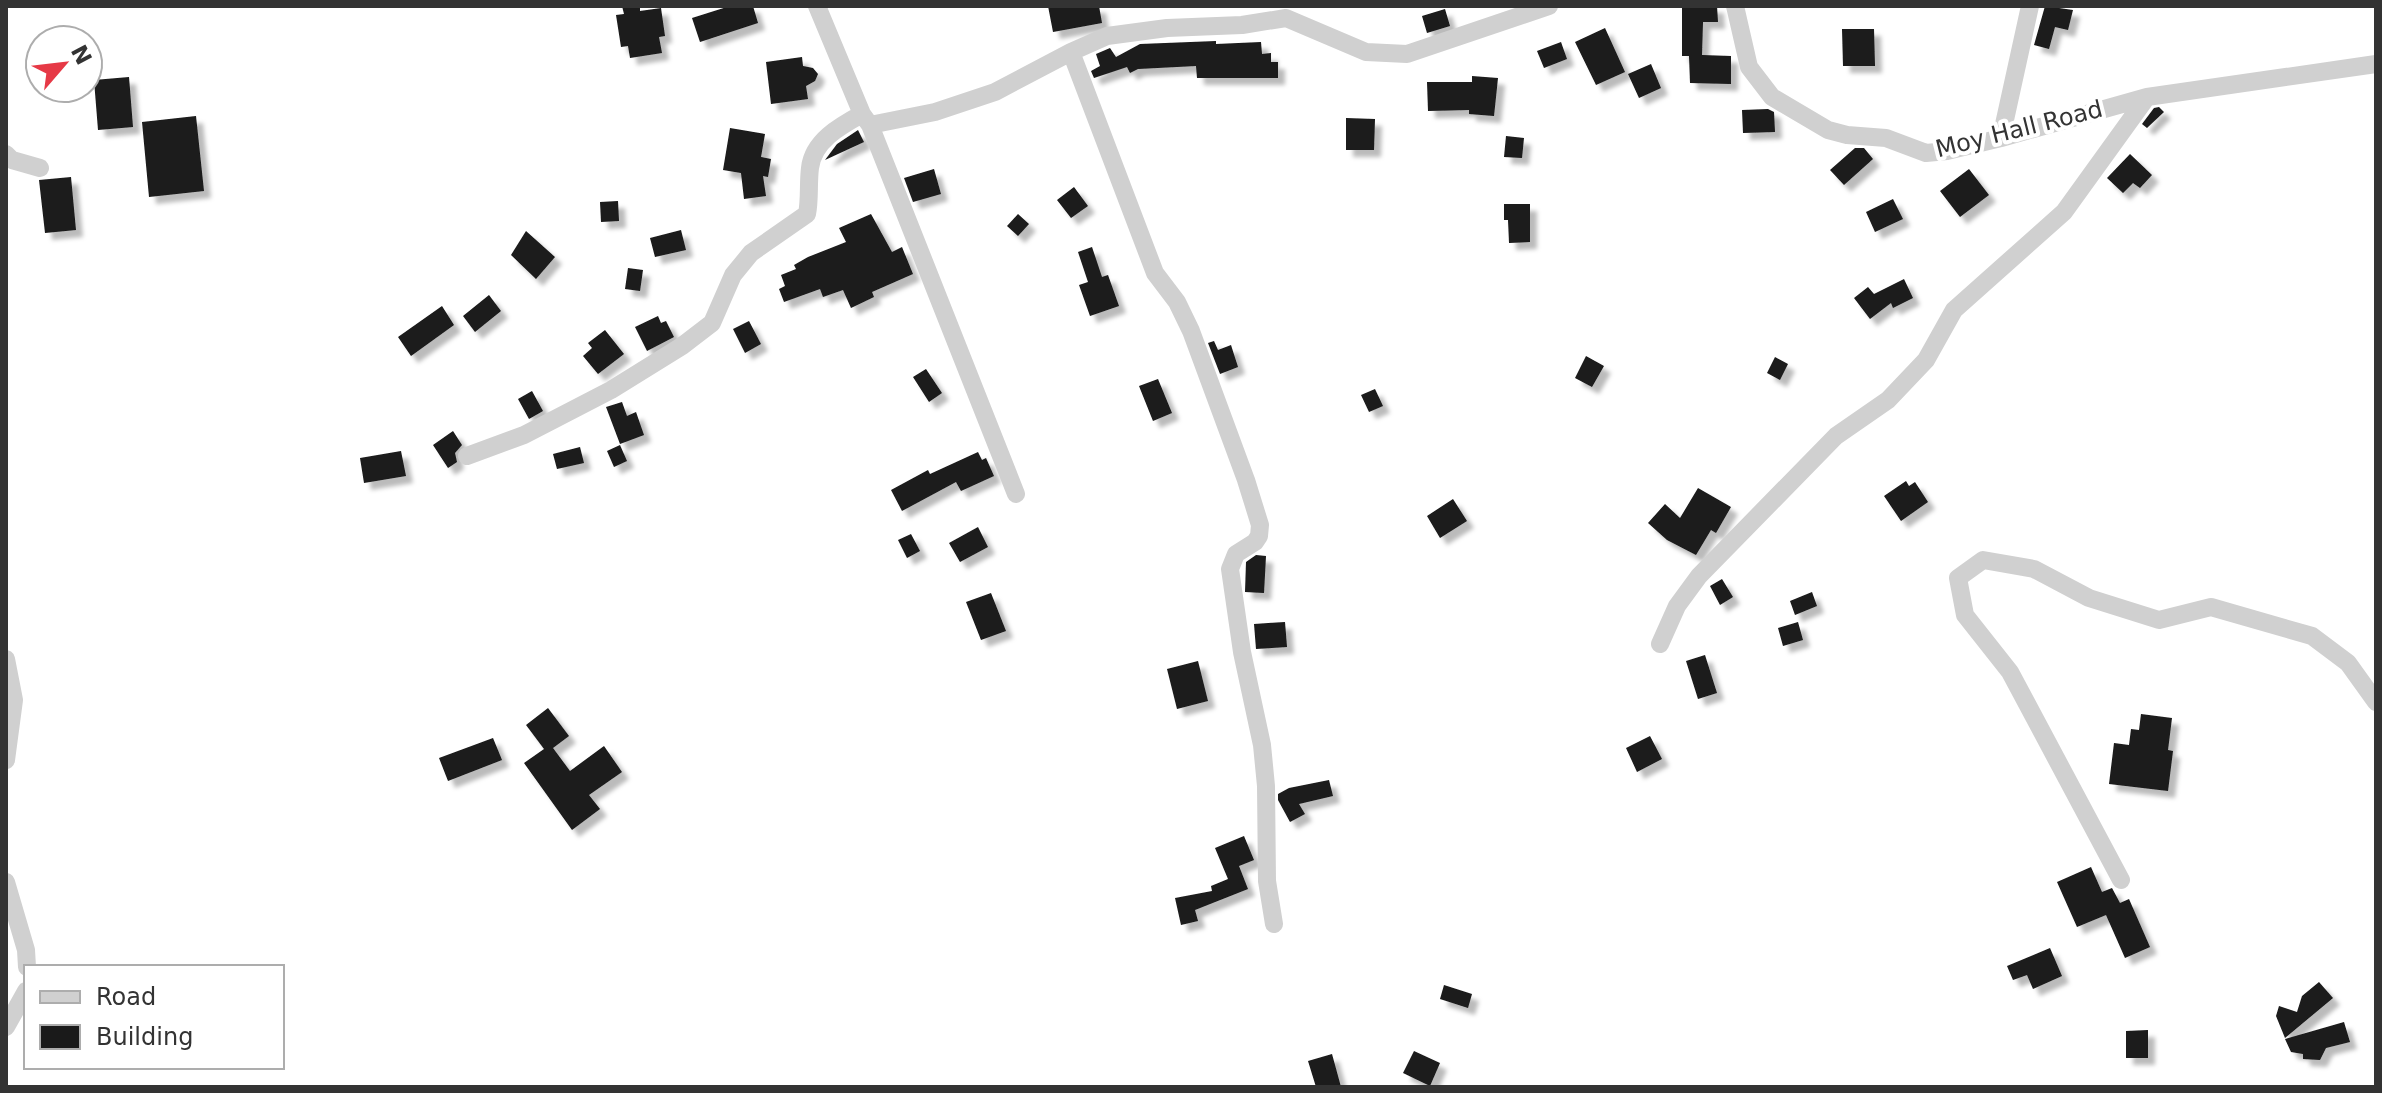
<svg xmlns="http://www.w3.org/2000/svg" width="2382" height="1093" font-family="'DejaVu Sans',sans-serif">
  <style>
    .building { fill: #1a1a1a; filter: url(#shadow) }
    .lines { fill: none; stroke-linecap: round; stroke-linejoin: round }
    .street { stroke: #d0d0d0; stroke-width: 18 }
    .labels { text-anchor: middle; dominant-baseline: central; stroke-width: 8; stroke-linejoin: round; paint-order: stroke }
    .street-label { font-size: 24px; fill: #333; stroke: #fff }
  </style>
  <defs>
    <filter id="shadow"><feDropShadow dx="7" dy="7" stdDeviation="2" flood-color="#0004"/></filter>
  </defs>
  <rect width="100%" height="100%" fill="#fff"/>
  <path class="building" d="M622,6H640V11L661,8L665,36L659,37L662,53L630,58L628,46L621,47L616,15L624,14Z
    M730,6H753L758,23L700,42L692,18Z
    M1048,6H1099L1102,23L1053,32Z
    M1682,6H1717L1718,22H1703L1702,55L1731,56V84L1690,83L1689,56H1682Z
    M2045,6L2073,10L2068,30L2055,27L2049,49L2034,45Z
    M1445,9L1450,26L1427,33L1422,16Z
    M1605,28L1625,72L1596,85L1575,42Z
    M1842,29H1874L1875,66H1843Z
    M1216,41V44L1261,42L1262,54L1271,53V62H1278V78H1197L1196,66L1138,69L1130,73L1127,67L1094,78L1091,71L1100,66L1096,54L1110,48L1116,57L1140,44Z
    M1561,42L1567,59L1544,68L1537,51Z
    M802,57L803,66L813,68L818,74L815,81L806,86L808,99L771,104L766,62Z
    M1651,64L1661,88L1639,98L1628,74Z
    M1472,76L1498,78L1494,116L1469,114V110L1428,111L1427,82H1472Z
    M129,77L133,127L98,130L94,80Z
    M2159,107L2164,112L2147,128L2142,124L2154,108Z
    M1768,109L1774,112L1775,132L1743,133L1742,110Z
    M196,116L204,191L149,197L142,122Z
    M1346,118L1375,119L1374,150H1346Z
    M730,128L765,134L761,157L771,159L768,177L763,176L766,196L744,199L741,173L723,170Z
    M858,130L864,142L825,160L837,144Z
    M1506,136L1524,138L1522,158L1504,157Z
    M1855,148H1864L1873,159L1844,185L1830,170Z
    M2130,154L2152,175L2140,188L2133,183L2123,193L2107,178Z
    M934,169L941,194L913,202L904,178Z
    M1969,169L1989,195L1960,217L1940,191Z
    M71,177L76,230L45,233L39,180Z
    M1074,187L1088,206L1071,218L1057,200Z
    M1893,199L1903,219L1875,232L1866,212Z
    M618,201L619,221L601,222L600,202Z
    M1504,204H1530V242L1509,243L1508,220H1504Z
    M871,214L892,252L902,247L913,274L872,292L874,297L851,308L843,290L823,297L820,289L784,302L779,289L785,286L781,275L796,269L794,265L808,257L846,242L839,228Z
    M1018,214L1029,224L1018,236L1007,226Z
    M681,230L686,250L655,257L650,238Z
    M526,231L555,257L536,279L511,255Z
    M1092,247L1102,277L1108,275L1119,306L1090,316L1079,285L1088,282L1078,252Z
    M628,268L643,270L640,291L625,289Z
    M1904,279L1913,298L1893,308L1891,303L1870,319L1854,298L1868,287L1874,294Z
    M489,295L501,311L475,332L463,316Z
    M442,306L454,325L411,356L398,337Z
    M658,316L661,323L666,321L674,337L647,351L635,327Z
    M749,321L761,344L745,353L733,329Z
    M605,330L624,354L598,374L583,356L592,348L588,343Z
    M1214,341L1218,350L1231,345L1238,367L1220,374L1208,343Z
    M1586,356L1604,366L1592,387L1575,378Z
    M1775,357L1788,364L1780,380L1767,373Z
    M926,369L942,393L929,402L913,377Z
    M1158,379L1172,413L1153,421L1139,386Z
    M1375,389L1383,406L1369,412L1361,395Z
    M532,391L543,411L529,419L518,399Z
    M622,402L627,416L636,412L644,435L620,444L606,407Z
    M453,431L462,445L455,453L457,462L448,468L433,445Z
    M620,445L627,461L614,467L607,451Z
    M580,447L584,463L557,469L553,454Z
    M401,451L406,476L364,483L360,458Z
    M978,452L982,460L986,458L994,476L961,491L956,482L902,511L891,490L928,470L930,474Z
    M1906,481L1909,486L1915,482L1928,502L1901,521L1884,496Z
    M1698,488L1731,507L1716,533L1711,530L1696,555L1667,540L1648,523L1665,504L1680,518Z
    M1453,499L1467,521L1440,538L1427,516Z
    M978,527L988,547L960,562L949,543Z
    M911,534L920,551L907,558L898,540Z
    M1256,555L1266,556L1264,593L1245,592L1246,562Z
    M1722,579L1733,597L1720,605L1710,586Z
    M1812,592L1817,606L1795,615L1790,601Z
    M991,593L1006,631L981,640L966,602Z
    M1285,622L1287,647L1256,649L1254,624Z
    M1798,622L1803,640L1783,646L1778,628Z
    M1705,655L1717,693L1698,699L1686,661Z
    M1198,661L1208,701L1177,709L1167,669Z
    M548,708L569,736L553,748L570,771L604,746L622,772L589,795L600,809L572,830L524,763L544,749L526,725Z
    M2141,714L2172,718L2168,750L2173,751L2168,791L2109,784L2114,743L2129,745L2131,729L2139,730Z
    M1650,736L1662,759L1637,772L1626,748Z
    M493,738L502,760L448,781L439,758Z
    M1329,780L1333,796L1299,804L1305,814L1290,822L1278,800V794L1289,788Z
    M1244,836L1254,860L1239,866L1248,889L1195,910L1198,921L1181,925L1175,898L1212,891L1211,886L1228,879L1215,848Z
    M2091,867L2102,892L2112,888L2120,903L2129,899L2150,947L2125,958L2106,915L2077,927L2057,882Z
    M2050,948L2062,976L2033,989L2027,975L2013,980L2007,966Z
    M2319,982L2333,998L2285,1038L2276,1016L2279,1006L2297,1012L2302,996Z
    M1444,985L1472,994L1468,1008L1440,999Z
    M2344,1022L2350,1042L2326,1048L2320,1060L2303,1059V1054L2291,1052L2285,1039Z
    M2148,1030V1058H2126V1031Z
    M1414,1051L1440,1063L1430,1086L1403,1073Z
    M1332,1054L1341,1087H1316L1308,1061Z"/>
  <g class="lines">
    <path class="street" d="M817,6L862,114L870,125L1016,494
      M1735,6L1749,67L1772,97L1828,130L1847,135L1886,138L1926,153L1947,151L2001,138L2147,97L2376,64
      M1071,52L1155,273L1177,302L1191,331L1246,480L1260,525L1259,536L1255,542L1236,554L1230,569L1242,652L1262,745L1266,786L1267,881L1274,924
      M870,125L935,112L995,92L1071,52L1107,36L1167,28L1242,25L1286,18L1366,52L1407,54L1549,6
      M2001,138L2030,6
      M6,154L12,160L40,168
      M467,456L524,435L555,419L611,390L682,346L712,323L733,275L751,253L807,214C810,199 808,184 810,168C813,141 840,126 862,114
      M1660,644L1677,606L1699,576L1836,436L1888,400L1926,360L1954,310L2064,212L2147,97
      M6,659L14,700L6,760
      M2121,880L2010,672L1965,615L1958,578L1983,560L2034,569L2089,598L2159,620L2211,607L2312,636L2348,663L2376,702
      M6,882L26,950L27,967
      M6,1027L26,991"/>
  </g>
  <g class="labels">
    <g class="street-label">
      <text transform="translate(2019 129) rotate(-14)">Moy Hall Road</text>
    </g>
  </g>
  <rect width="2382" height="1093" fill="none" stroke="#333333" stroke-width="16"/>
  <rect x="24" y="965" width="260" height="104" fill="#ffffff" stroke="#adadad" stroke-width="2"/>
  <rect x="40" y="991" width="40" height="12" fill="#d0d0d0" stroke="#adadad" stroke-width="2"/>
  <text x="96" y="1005" font-size="24" fill="#333333">Road</text>
  <rect x="40" y="1025" width="40" height="24" fill="#1a1a1a" stroke="#adadad" stroke-width="2"/>
  <text x="96" y="1045" font-size="24" fill="#333333">Building</text>
  <g transform="translate(64 64) rotate(62)"><circle r="38" fill="#ffffff" stroke="#adadad" stroke-width="2"/>
  <path d="M0-6L14 30L0 20L-14 30Z" fill="#e63946"/>
  <text y="-12" font-size="22" font-weight="bold" text-anchor="middle" fill="#333333">N</text>
  </g>
</svg>
